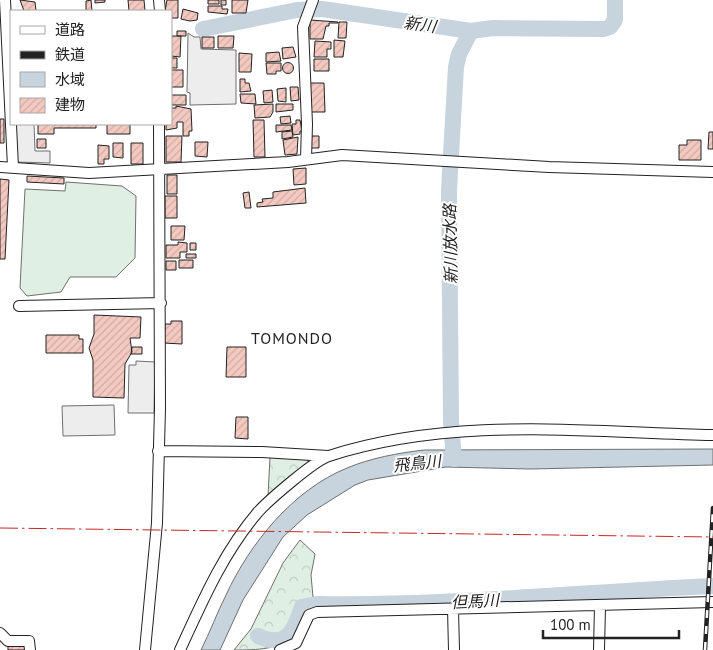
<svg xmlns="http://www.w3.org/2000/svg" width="713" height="650" font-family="'PT Sans','Noto Sans JP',sans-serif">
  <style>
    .grass { fill: #e0efe3; stroke: #6f6f6f }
    .forest { fill: url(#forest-crowns); stroke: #6f6f6f }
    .parking { fill: #ededed; stroke: #6f6f6f }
    .water { fill: #c7d3dd; stroke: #6f6f6f }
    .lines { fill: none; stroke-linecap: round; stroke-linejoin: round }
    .river { stroke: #c7d3dd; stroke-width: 16 }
    .building { fill: url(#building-hatch); stroke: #222 }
    .minor-casing { stroke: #222; stroke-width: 12 }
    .minor { stroke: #fff; stroke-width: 10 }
    .rail-casing { stroke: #222; stroke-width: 4.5 }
    .rail { stroke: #fff; stroke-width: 2.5; stroke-dasharray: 8; stroke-linecap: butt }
    .power { stroke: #c62828; stroke-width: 1; stroke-dasharray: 18 4 2.5 4; stroke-linecap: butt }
    .labels { text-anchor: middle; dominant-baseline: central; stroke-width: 4; stroke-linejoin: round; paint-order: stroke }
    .water-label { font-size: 16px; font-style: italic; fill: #222; stroke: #fff }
    .neighbourhood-label { font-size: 16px; letter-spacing: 1px; fill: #222; stroke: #fff }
  </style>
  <defs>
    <pattern id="forest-crowns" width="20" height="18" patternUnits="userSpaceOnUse" patternTransform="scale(1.25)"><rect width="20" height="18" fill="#e0efe3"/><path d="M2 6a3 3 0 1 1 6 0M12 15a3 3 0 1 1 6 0" fill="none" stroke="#c0cdc2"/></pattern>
    <pattern id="building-hatch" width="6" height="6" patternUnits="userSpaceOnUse" patternTransform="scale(1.25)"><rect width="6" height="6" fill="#f3c9c0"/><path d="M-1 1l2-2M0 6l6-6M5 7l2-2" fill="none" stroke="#d0aca5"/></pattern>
  </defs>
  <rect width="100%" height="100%" fill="#fff"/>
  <path class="grass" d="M66,182L122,186L136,196L135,258L116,277H70L61,292L27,296L20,288L25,189L65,191Z"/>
  <path class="forest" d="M270,457L308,459V465L268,496Z
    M300,540L315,554L311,575L313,597L310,609C301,615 302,624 297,633C282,650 256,650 234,650L251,629L283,563Z"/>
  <path class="parking" d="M188,33L194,37H200L201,49L236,50V104L190,105V93L187,92Z
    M13,124H34L35,151H50V163L15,162Z
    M136,361L155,362L154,413H128L129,365H136Z
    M114,405L115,435L63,436L62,406Z"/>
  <path class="water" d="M713,449V465L530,469L446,467L368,480L355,485L307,515L283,537L243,600L220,650H201C210,632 217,613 226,595C250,543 293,490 347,468C371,458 398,453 424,450Z"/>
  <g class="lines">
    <path class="river" d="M203,29L297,10L322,9L471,31L493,28L604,29L610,27L615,20V0
      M454,459L451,422L449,190L456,67L459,54L471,31
      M258,636C287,649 294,631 302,607L319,604C451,606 581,592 713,586"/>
  </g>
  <path class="building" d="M20,0L35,2L36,11H24Z
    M91,0L92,11H86V1Z
    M95,0H105V2L95,3Z
    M128,0H144L145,11H129Z
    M167,0H178V18H171V11H165Z
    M208,0H219V4H208Z
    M221,0H226V5H221Z
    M232,0H248L246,13H232Z
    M208,6H222V9H228L227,14L208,12Z
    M183,9L198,13L197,20L190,21L181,19Z
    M310,20L338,22V23H329V26H326L323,39H310Z
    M339,22H347L346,38H338Z
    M177,31H186V36H177Z
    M171,36H181L180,57L171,56Z
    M218,36H234L233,48H218Z
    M202,37H214V48H202Z
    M334,40L345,41L343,57H334Z
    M315,41L331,42V49H327V57H314Z
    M293,47L296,57L283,59L282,48Z
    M239,53L252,54L251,72H239Z
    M266,53L279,52L281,61L266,62Z
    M171,58H177V68H171Z
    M314,59H329V71H314Z
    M282.5 68a5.5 5.5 0 1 1 11 0a5.5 5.5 0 1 1-11 0Z
    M266,63H281V71H276V74H267Z
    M171,70H183V87H171Z
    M240,79H245V83H249L251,91L240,92Z
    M310,83H324L325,112H310Z
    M290,87H298L299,100L291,101Z
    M286,88V102L278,101L277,89Z
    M272,90L273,102L264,103L263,91Z
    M240,94H255L256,104L241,103Z
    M171,95H186V105H171Z
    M273,104V112L270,117L255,118L254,105Z
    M276,104H293V110L276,112Z
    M176,106L191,109L192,131H189V136H183V122H177V128L166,130V124H171V108H176Z
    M290,116L291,123L281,124L280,117Z
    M0,119H4V143H0Z
    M253,120H264L265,157H254Z
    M296,120H300L302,131H300V134L293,135L292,124H296Z
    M38,124H96V128H54V134H38Z
    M107,124H130V134H107Z
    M276,125H291L292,130L276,132Z
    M292,131L293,137L282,139V132Z
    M709,132H713V149H708Z
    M166,136H182L181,162H166Z
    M311,136H319V148H311Z
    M298,137L297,154L285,155L283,140Z
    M37,139H46V148H37Z
    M687,140H701V160H679V145H687Z
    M195,142H208L207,157L195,156Z
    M113,143H123V158L113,157Z
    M131,143H143V164H131Z
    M98,145L109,146V159H104V164H98Z
    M306,168V184L294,185L293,169Z
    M167,175H177V194H167Z
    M27,176L64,178V184L27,182Z
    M0,179L9,180L5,259H0Z
    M305,188L306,203L257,207V203L263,202L262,199L273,198V192Z
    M249,192L251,208H245L243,193Z
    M165,196H177V218H165Z
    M171,226H185L184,240H171Z
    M178,242L187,243V252H180V258H166V245H178Z
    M190,243H196V250H190Z
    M186,254H196V258H186Z
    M179,260H193V268H179Z
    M166,261H176V270H166Z
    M94,315L141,317L140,338H130L132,352L125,364L124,398L93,397V360L89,348L94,334Z
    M171,321H182V344L164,343L165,324H171Z
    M46,335H79V339H83V353H46Z
    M132,347H142V354H131Z
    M227,347H246V377H226Z
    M236,417H248V439L235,438Z
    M8,646H26L27,650H8Z"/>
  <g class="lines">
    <defs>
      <path id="minor" d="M5,0L13,167
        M159,0L160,11
        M306,159L307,124L303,27L313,0
        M0,167L89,173L288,162L342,155L549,167L713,172
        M19,306L161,303
        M158,451L262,452L328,456
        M453,609L454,650
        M0,633L8,641H29L30,650
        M145,650L157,523L160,408L159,124
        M180,650C202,602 223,553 258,512C269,500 315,460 329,456C453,416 585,432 713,435
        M280,650L296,643L309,615L317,612L713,602
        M599,650L600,606"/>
    </defs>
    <use href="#minor" class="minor-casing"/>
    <use href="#minor" class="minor"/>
    <defs>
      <path id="rail" d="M705,650L713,508"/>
    </defs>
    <use href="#rail" class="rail-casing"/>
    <use href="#rail" class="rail"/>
    <path class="power" d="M0,528L713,537"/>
  </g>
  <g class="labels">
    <g class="water-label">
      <text transform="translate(420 24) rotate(8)">新川</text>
      <text transform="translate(450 244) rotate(-91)">新川放水路</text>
      <text transform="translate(417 463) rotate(-6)">飛鳥川</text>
      <text transform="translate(475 601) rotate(-3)">但馬川</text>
    </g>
    <g class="neighbourhood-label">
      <text x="292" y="338">TOMONDO</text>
    </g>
  </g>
  <rect x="10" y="10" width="162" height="115" fill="#ffffff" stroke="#a7a7a7"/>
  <rect x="20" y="26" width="25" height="8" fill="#ffffff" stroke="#a7a7a7"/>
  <text x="55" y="35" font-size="15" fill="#222222">道路</text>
  <rect x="20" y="51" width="25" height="8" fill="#222222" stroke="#a7a7a7"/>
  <text x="55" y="60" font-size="15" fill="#222222">鉄道</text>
  <rect x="20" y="72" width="25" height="15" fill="#c7d3dd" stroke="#a7a7a7"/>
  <text x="55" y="85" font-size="15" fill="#222222">水域</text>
  <rect x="20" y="98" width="25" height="15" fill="url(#building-hatch)" stroke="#a7a7a7"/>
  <text x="55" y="110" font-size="15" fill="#222222">建物</text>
  <path d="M543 630v8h136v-8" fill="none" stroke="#222222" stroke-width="2.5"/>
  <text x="550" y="630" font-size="15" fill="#222222" stroke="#ffffff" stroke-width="4" paint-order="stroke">100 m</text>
</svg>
